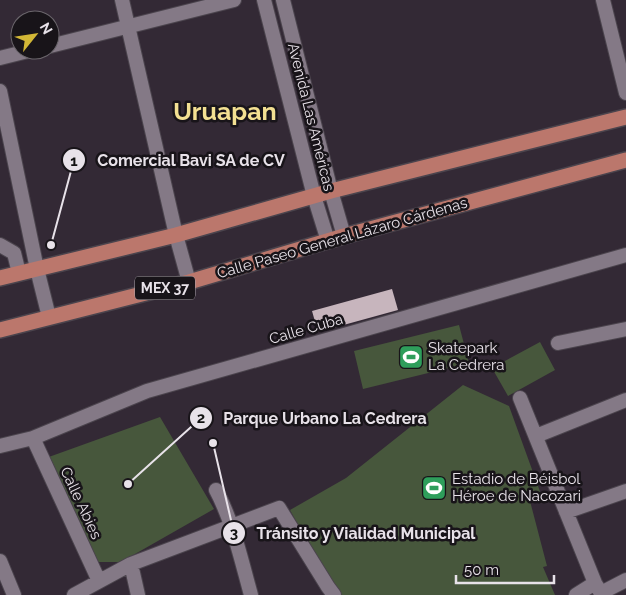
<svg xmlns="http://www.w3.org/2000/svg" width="626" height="595" font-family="Raleway,sans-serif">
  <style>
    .green { fill: #47573c }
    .building { fill: #c7b5bd }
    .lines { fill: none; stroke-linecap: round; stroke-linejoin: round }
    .minor-casing { stroke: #4b444d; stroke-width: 16 }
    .major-casing { stroke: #4b444d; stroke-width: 18 }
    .minor { stroke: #847986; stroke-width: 14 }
    .major { stroke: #bb776c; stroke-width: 15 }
    .labels { text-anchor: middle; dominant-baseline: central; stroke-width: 5; stroke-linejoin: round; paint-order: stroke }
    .shield { fill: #181419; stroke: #aaa4ab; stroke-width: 1 }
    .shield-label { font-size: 14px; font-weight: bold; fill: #e8e2e9 }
    .street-label { font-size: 15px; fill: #e8e2e9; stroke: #181419 }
    .poi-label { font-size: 15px; fill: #e8e2e9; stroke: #181419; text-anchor: start }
    .town-label { font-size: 25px; font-weight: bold; fill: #f3e092; stroke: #181419 }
    .leader { fill: none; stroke: #e8e2e9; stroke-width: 2 }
    .callout-dot { fill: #e8e2e9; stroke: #181419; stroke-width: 2 }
    .mark-label { font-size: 15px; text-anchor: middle; font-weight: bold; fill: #111 }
    .callout-label { font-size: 16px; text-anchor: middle; font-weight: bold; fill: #e8e2e9; stroke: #181419; stroke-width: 5; stroke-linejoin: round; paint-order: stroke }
  </style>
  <rect width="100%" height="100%" fill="#332935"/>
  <path class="green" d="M459,325L469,363L363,389L354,351Z
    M540,342L555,370L508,396L492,368Z
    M463,385L509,406L542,497L530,501L547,566L543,567L555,595H340L331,586L290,510L346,478Z
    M160,417L214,509L121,562H95L46,458Z"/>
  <path class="building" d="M392,289L398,310L318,332L312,311Z"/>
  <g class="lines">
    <defs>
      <path id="minor" d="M122,0L176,235L189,282
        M264,0L314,196L328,241
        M283,0L331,191L344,236
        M603,0L626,93
        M50,46L234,0
        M0,58L32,50
        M0,91L37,269L49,317
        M0,245L14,253L19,273
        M558,343L626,329
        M520,398L595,583L602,595
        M536,436L626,400
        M33,438L99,581
        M0,446L33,438L147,391L626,255
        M216,490C233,522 241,559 251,595
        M566,512L626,491
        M0,561L14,595
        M131,564L138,595
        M601,593L626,580
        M74,595L131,564L279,508L328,587L334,595
        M576,595L595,583"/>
      <path id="major" d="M0,278L176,235L331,191L626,117
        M0,330L189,282L344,236L626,160"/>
    </defs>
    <use href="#minor" class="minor-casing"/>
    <use href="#major" class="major-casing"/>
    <use href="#minor" class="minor"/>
    <use href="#major" class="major"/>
  </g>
  <defs>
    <symbol id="stadium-square" viewBox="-11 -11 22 22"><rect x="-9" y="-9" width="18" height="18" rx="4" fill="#2e9e5b" stroke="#181419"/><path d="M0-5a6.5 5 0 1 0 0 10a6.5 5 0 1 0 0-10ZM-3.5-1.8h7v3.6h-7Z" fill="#fff"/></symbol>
  </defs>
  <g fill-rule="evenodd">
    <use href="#stadium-square" x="397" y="343" width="28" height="28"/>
    <use href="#stadium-square" x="420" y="474" width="28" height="28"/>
  </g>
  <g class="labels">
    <rect class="shield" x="135" y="276.5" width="60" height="23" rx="4"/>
    <g class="shield-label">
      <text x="165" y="288">MEX 37</text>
    </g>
    <g class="street-label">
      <text transform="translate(311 117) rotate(76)">Avenida Las Américas</text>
      <text transform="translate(342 238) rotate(-16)">Calle Paseo General Lázaro Cárdenas</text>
      <text transform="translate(306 329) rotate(-16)">Calle Cuba</text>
      <text transform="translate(81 503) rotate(65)">Calle Abies</text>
    </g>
    <g class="poi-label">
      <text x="428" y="348">Skatepark<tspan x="428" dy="17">La Cedrera</tspan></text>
      <text x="452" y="479">Estadio de Béisbol<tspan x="452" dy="17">Héroe de Nacozari</tspan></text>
    </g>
    <g class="town-label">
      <text x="225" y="111">Uruapan</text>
    </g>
  </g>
  <path class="leader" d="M51 245L74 160M128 484L201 418M213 443L234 533"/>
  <g class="callout-dot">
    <circle cx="51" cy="245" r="5"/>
    <circle cx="128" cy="484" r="5"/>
    <circle cx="213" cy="443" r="5"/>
    <circle cx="74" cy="160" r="12"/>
    <circle cx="201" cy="418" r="12"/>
    <circle cx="234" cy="533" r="12"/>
  </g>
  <g class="mark-label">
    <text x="74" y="166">1</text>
    <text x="201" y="423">2</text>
    <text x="234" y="538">3</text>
  </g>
  <g class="callout-label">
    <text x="191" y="166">Comercial Bavi SA de CV</text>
    <text x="325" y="424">Parque Urbano La Cedrera</text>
    <text x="366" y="539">Tránsito y Vialidad Municipal</text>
  </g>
  <g transform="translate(35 35) rotate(60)"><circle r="24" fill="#181419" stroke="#6b666c"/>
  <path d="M0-4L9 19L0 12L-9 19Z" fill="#d2b736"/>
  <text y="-8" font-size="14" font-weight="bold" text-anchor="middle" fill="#e8e2e9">N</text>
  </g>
  <path d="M456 575v8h98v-8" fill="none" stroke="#e8e2e9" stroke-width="2.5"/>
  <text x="464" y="575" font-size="15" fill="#e8e2e9" stroke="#181419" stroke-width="4" paint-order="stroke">50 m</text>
</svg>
